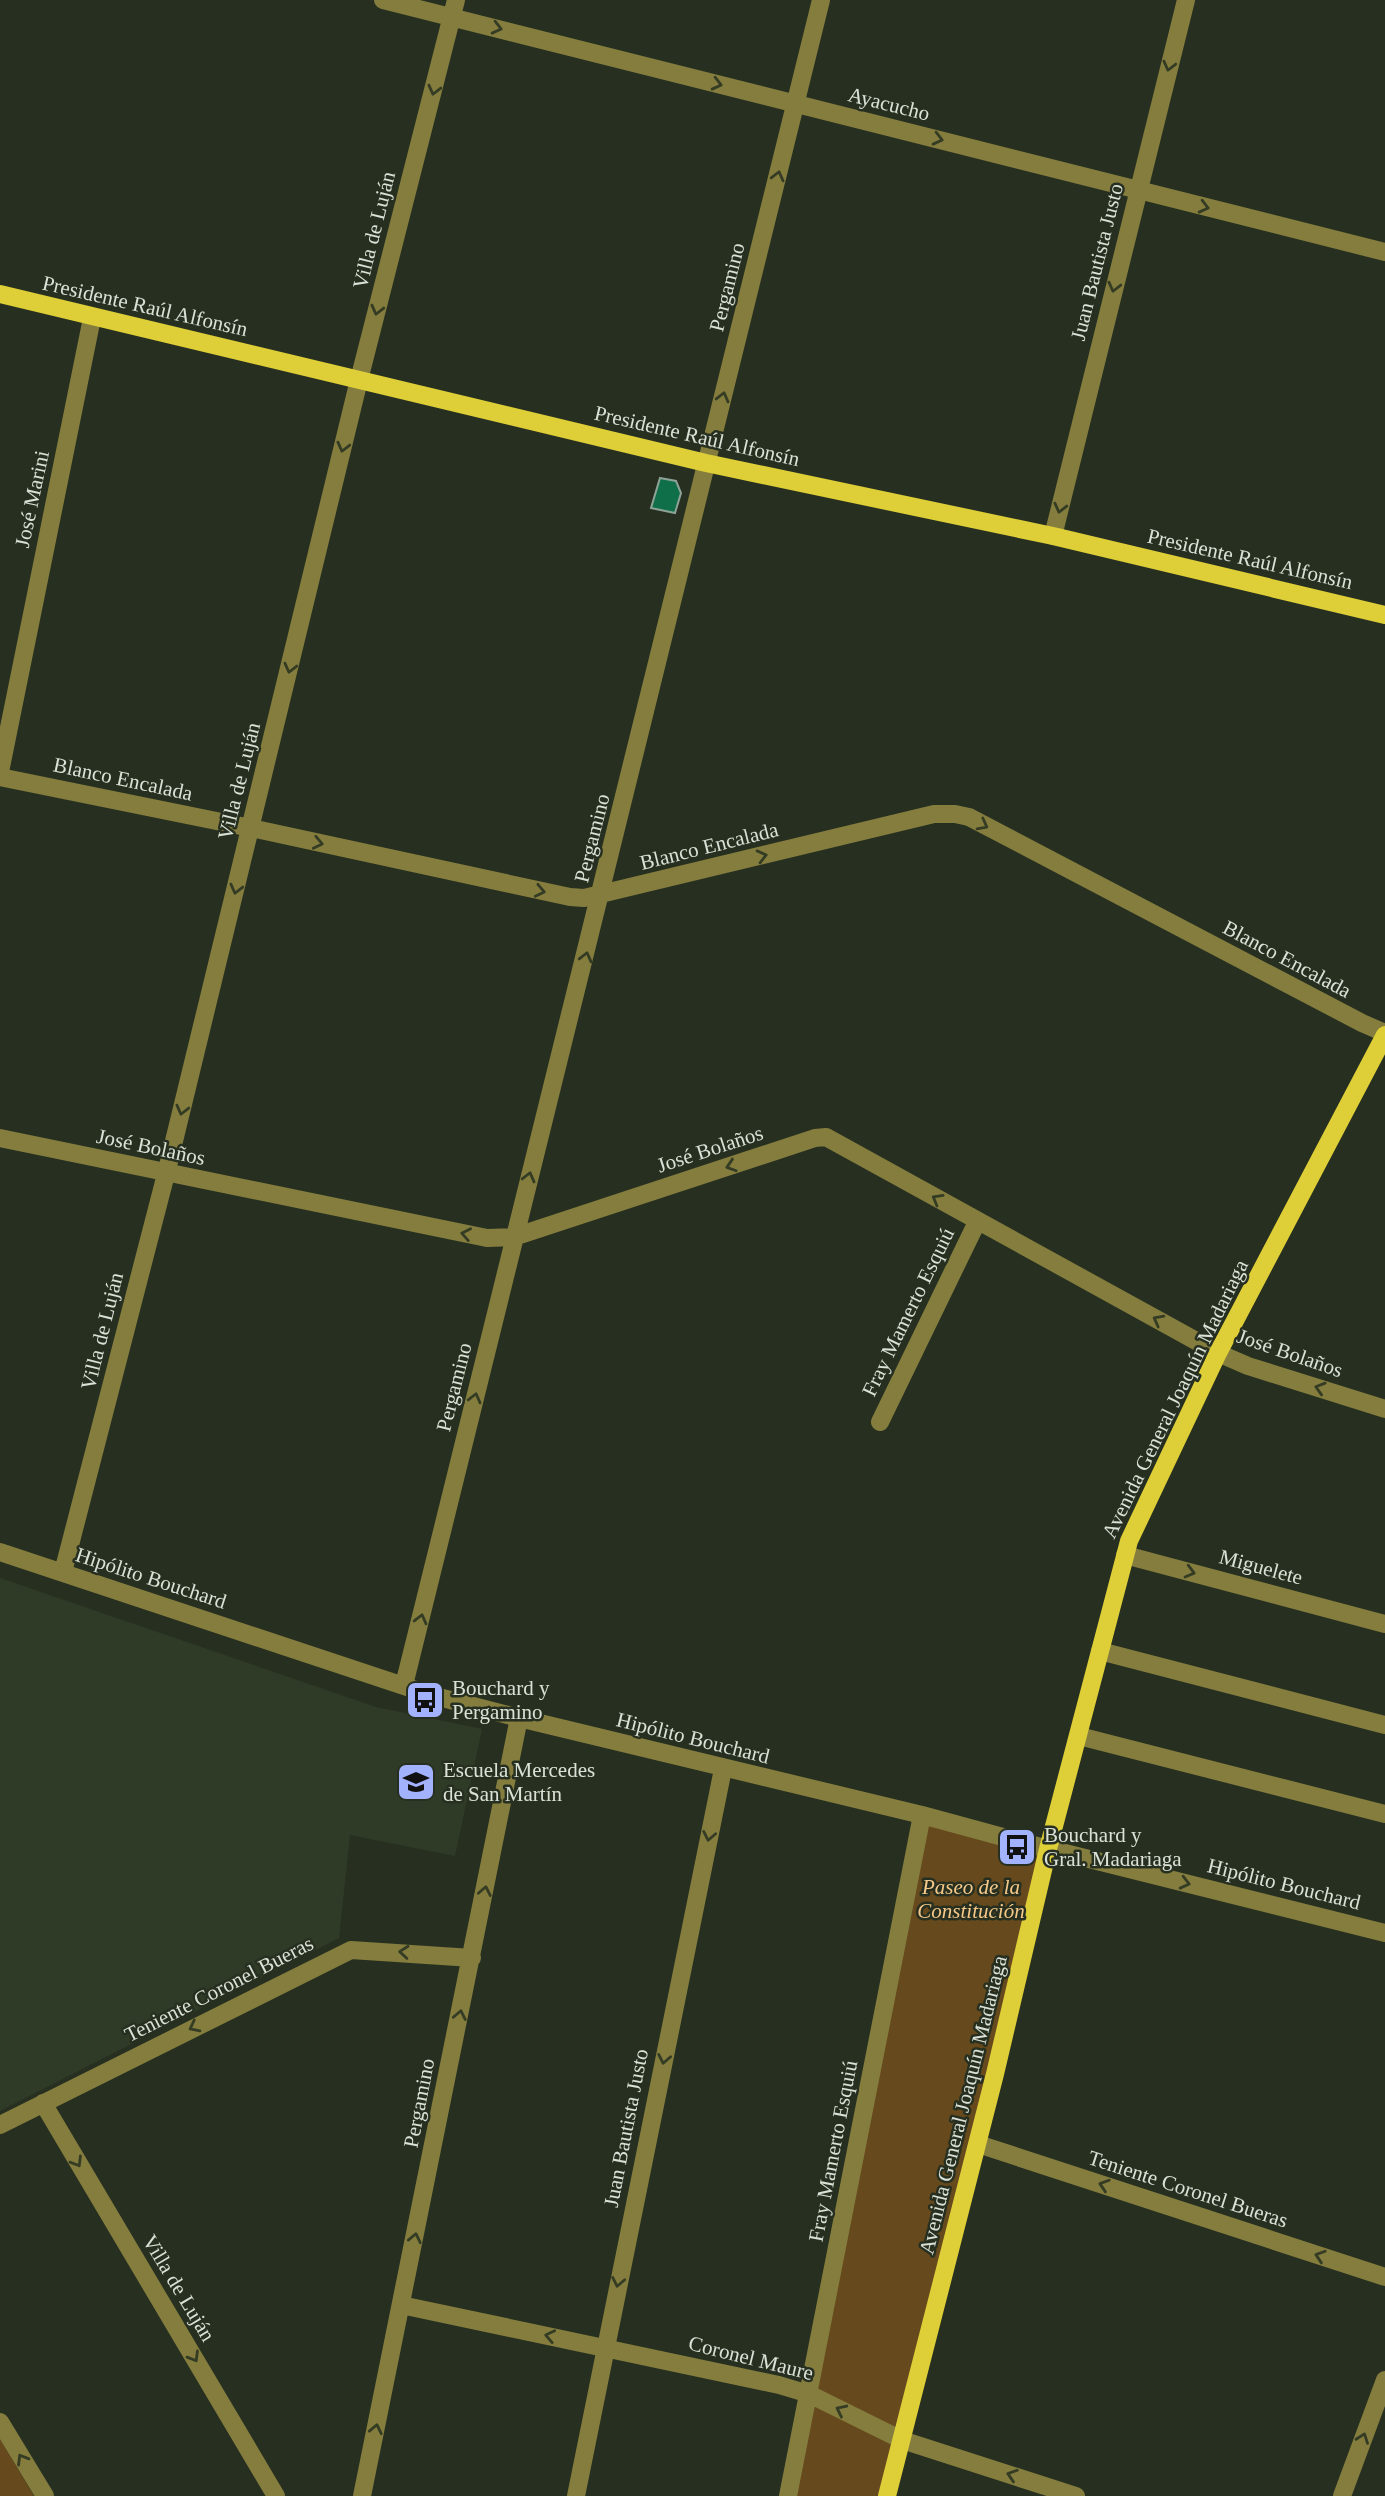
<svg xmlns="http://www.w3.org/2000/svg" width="1385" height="2496" font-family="'Times New Roman',serif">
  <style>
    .built { fill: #303b27 }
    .green { fill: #66491c }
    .building { fill: #0f6f49; stroke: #8ea397; stroke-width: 2 }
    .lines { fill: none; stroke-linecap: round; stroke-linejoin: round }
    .minor { stroke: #847d3e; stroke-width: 18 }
    .major { stroke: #dece37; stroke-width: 18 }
    .oneway { stroke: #353c24 }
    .labels { text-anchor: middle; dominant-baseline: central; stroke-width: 5; stroke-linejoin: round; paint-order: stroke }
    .street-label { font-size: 21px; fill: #dbe1d7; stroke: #273020 }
    .poi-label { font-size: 21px; fill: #dbe1d7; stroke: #273020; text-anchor: start }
    .park-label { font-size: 21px; font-style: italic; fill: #f6c889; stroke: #273020 }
  </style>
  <rect width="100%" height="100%" fill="#273020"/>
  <path class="built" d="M0,1578L376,1707L482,1729L455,1856L350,1835L339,1938L0,2111Z"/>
  <path class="green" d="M922,1815L1048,1849L887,2496H788Z
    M0,2439L34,2496H0Z"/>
  <path class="building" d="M660,478L676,481L681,493L675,513L651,508Z"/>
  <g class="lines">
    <path class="minor" d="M383,0L1385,252
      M1053,536L1186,0
      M0,772L92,318
      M0,777L251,828L570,897L584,898L934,814H955L969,817L1362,1023L1385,1033
      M0,1138L487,1238L514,1237L815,1138L826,1137L1218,1353L1248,1366L1385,1409
      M880,1422L977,1222
      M0,1552L431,1695L519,1718L922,1815L1021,1842L1385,1933
      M1125,1555L1385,1624
      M63,1572L166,1174L359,380L456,0
      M1100,1651L1385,1725
      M404,1685L821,0
      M1079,1736L1385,1814
      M43,2103L276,2496
      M0,2125L351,1950L472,1958
      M978,2144L1385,2277
      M401,2305L779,2385L809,2394L902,2440L1076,2496
      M0,2422L45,2496
      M362,2496L519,1718
      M576,2496L723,1769
      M788,2496L922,1815
      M1342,2496L1385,2380"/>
    <path class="major" d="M0,294L706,463L1053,536L1385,615
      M887,2496L995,2074L1048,1849L1129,1541L1218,1353L1385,1035"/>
  </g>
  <defs><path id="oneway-chevron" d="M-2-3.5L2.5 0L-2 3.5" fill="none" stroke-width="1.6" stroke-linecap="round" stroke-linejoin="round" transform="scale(1.75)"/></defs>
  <g class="oneway">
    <use href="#oneway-chevron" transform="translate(497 28) rotate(14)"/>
    <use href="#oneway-chevron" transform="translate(1169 66) rotate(104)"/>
    <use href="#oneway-chevron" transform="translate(717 84) rotate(14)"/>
    <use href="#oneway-chevron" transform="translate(434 90) rotate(104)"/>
    <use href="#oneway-chevron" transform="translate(938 139) rotate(14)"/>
    <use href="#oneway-chevron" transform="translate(778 176) rotate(-76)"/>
    <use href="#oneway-chevron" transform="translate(1204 207) rotate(14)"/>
    <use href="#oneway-chevron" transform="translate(1114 287) rotate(104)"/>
    <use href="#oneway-chevron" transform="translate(377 310) rotate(104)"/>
    <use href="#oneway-chevron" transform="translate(723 397) rotate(-76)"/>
    <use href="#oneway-chevron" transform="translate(343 447) rotate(104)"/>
    <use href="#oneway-chevron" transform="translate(1060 508) rotate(104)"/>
    <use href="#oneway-chevron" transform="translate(290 668) rotate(104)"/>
    <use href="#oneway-chevron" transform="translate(983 825) rotate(28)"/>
    <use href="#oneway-chevron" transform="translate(318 843) rotate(12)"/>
    <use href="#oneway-chevron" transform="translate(762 856) rotate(-14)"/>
    <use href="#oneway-chevron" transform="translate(236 889) rotate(104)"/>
    <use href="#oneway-chevron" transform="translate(540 891) rotate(12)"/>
    <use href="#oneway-chevron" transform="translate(586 957) rotate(-76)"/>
    <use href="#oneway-chevron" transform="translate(182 1110) rotate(104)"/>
    <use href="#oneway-chevron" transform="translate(731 1166) rotate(162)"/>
    <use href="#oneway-chevron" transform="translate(529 1177) rotate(-76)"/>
    <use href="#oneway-chevron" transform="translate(937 1199) rotate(-150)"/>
    <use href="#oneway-chevron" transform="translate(466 1234) rotate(-169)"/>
    <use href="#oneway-chevron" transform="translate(1158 1320) rotate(-152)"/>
    <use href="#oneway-chevron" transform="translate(1320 1388) rotate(-163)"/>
    <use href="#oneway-chevron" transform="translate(475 1398) rotate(-76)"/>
    <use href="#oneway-chevron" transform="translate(1190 1572) rotate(15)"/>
    <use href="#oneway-chevron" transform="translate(421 1619) rotate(-76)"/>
    <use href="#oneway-chevron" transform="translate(709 1836) rotate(101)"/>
    <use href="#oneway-chevron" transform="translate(1185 1883) rotate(14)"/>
    <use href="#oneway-chevron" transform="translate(485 1891) rotate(-79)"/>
    <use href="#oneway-chevron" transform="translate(404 1952) rotate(-175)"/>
    <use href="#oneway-chevron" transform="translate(460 2015) rotate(-79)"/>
    <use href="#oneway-chevron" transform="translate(194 2027) rotate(153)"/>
    <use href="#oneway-chevron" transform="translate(664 2059) rotate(101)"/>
    <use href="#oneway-chevron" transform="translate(77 2162) rotate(59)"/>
    <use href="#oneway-chevron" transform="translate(1104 2185) rotate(-162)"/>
    <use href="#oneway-chevron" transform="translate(415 2238) rotate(-78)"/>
    <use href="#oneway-chevron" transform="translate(1320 2256) rotate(-162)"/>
    <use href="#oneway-chevron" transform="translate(618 2282) rotate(101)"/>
    <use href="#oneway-chevron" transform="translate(550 2336) rotate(-168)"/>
    <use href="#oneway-chevron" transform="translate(194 2357) rotate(59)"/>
    <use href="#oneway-chevron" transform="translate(841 2410) rotate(-154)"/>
    <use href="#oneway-chevron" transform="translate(376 2429) rotate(-78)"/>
    <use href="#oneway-chevron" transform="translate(1363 2438) rotate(-70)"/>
    <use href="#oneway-chevron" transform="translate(22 2459) rotate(-121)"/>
    <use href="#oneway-chevron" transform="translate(1012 2475) rotate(-162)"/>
  </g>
  <defs>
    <symbol id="bus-square" viewBox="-11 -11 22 22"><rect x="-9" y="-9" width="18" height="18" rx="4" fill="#a2b2fd" stroke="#273020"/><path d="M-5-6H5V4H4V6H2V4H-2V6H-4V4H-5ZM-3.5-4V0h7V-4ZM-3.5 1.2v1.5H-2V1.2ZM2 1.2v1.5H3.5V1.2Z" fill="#111"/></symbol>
    <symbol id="school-square" viewBox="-11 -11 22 22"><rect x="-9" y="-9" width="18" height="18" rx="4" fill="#a2b2fd" stroke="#273020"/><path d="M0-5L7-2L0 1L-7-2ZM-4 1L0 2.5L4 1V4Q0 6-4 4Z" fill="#111"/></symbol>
  </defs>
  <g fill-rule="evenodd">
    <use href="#bus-square" x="403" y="1678" width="44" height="44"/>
    <use href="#school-square" x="394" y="1760" width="44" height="44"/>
    <use href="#bus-square" x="995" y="1825" width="44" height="44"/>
  </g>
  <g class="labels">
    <g class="street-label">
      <text transform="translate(889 104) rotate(14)">Ayacucho</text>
      <text transform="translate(374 230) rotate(-76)">Villa de Luján</text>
      <text transform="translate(1097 262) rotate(-76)">Juan Bautista Justo</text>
      <text transform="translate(727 287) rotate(-76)">Pergamino</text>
      <text transform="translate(145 306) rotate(13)">Presidente Raúl Alfonsín</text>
      <text transform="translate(697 436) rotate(13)">Presidente Raúl Alfonsín</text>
      <text transform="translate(32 499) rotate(-78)">José Marini</text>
      <text transform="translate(1250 559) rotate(13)">Presidente Raúl Alfonsín</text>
      <text transform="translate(123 779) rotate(12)">Blanco Encalada</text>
      <text transform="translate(239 781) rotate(-76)">Villa de Luján</text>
      <text transform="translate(592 838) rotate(-76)">Pergamino</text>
      <text transform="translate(709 846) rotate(-14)">Blanco Encalada</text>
      <text transform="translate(1287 959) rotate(28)">Blanco Encalada</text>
      <text transform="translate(151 1147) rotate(12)">José Bolaños</text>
      <text transform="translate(710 1149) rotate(-18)">José Bolaños</text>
      <text transform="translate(908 1312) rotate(-64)">Fray Mamerto Esquiú</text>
      <text transform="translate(102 1331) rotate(-76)">Villa de Luján</text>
      <text transform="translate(1290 1353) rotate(19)">José Bolaños</text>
      <text transform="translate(454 1387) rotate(-76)">Pergamino</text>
      <text transform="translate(1175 1399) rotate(-64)">Avenida General Joaquín Madariaga</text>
      <text transform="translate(1261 1567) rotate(15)">Miguelete</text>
      <text transform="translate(151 1578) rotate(18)">Hipólito Bouchard</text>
      <text transform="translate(693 1738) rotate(14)">Hipólito Bouchard</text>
      <text transform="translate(1284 1884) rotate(14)">Hipólito Bouchard</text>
      <text transform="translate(219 1989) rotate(-27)">Teniente Coronel Bueras</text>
      <text transform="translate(419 2103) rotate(-79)">Pergamino</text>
      <text transform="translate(963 2105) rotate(-76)">Avenida General Joaquín Madariaga</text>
      <text transform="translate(626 2128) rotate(-79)">Juan Bautista Justo</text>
      <text transform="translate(833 2151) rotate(-79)">Fray Mamerto Esquiú</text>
      <text transform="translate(1188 2189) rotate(18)">Teniente Coronel Bueras</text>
      <text transform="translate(179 2288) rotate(59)">Villa de Luján</text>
      <text transform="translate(751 2358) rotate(14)">Coronel Maure</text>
    </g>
    <g class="poi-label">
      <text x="452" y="1688">Bouchard y<tspan x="452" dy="24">Pergamino</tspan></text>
      <text x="443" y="1770">Escuela Mercedes<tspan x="443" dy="24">de San Martín</tspan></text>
      <text x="1044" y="1835">Bouchard y<tspan x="1044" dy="24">Gral. Madariaga</tspan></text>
    </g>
    <g class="park-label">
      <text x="971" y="1887">Paseo de la<tspan x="971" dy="24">Constitución</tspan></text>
    </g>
  </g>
</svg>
